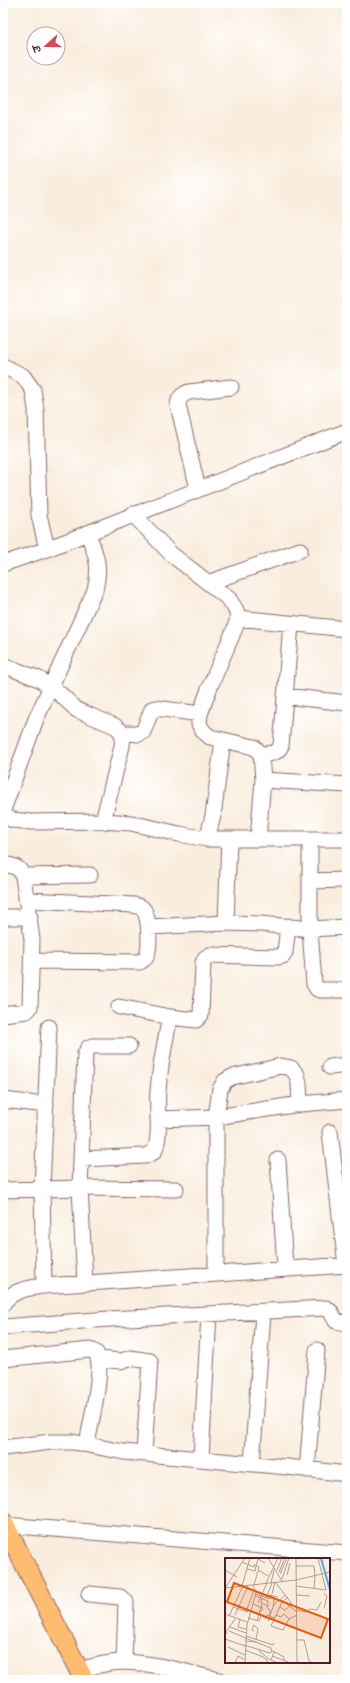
<svg xmlns="http://www.w3.org/2000/svg" width="350" height="1683" font-family="Kalam,'Playpen Sans Deva',sans-serif">
  <style>
    .lines { fill: none; stroke-linecap: round; stroke-linejoin: round }
    .minor-casing { stroke: #876769; stroke-width: 17 }
    .major-casing { stroke: #876769; stroke-width: 21 }
    .minor { stroke: #fff; stroke-width: 15 }
    .major { stroke: #febc70; stroke-width: 19 }
    .inset-river { fill: none; stroke: #5ea7d6; stroke-width: 2 }
    .inset-road { fill: none; stroke: #b39b96; stroke-width: 1 }
    .view { fill: #e8590c; fill-opacity: 0.15; stroke: #e8590c; stroke-width: 2 }
    .inset-edge { fill: none; stroke: #4a1f2b; stroke-width: 2 }
  </style>
  <rect width="100%" height="100%" fill="#fff"/>
  <filter id="ink" filterUnits="userSpaceOnUse"><feTurbulence type="fractalNoise" baseFrequency=".025" numOctaves="2"/><feDisplacementMap in="SourceGraphic" scale="8" xChannelSelector="R" yChannelSelector="G"/><feConvolveMatrix kernelMatrix="1 2 1 2 8 2 1 2 1" color-interpolation-filters="sRGB"/></filter>
  <filter id="wash" filterUnits="userSpaceOnUse"><feTurbulence type="fractalNoise" baseFrequency=".012" numOctaves="4" result="noise"/><feDisplacementMap in="SourceGraphic" scale="16" xChannelSelector="R" yChannelSelector="G"/><feGaussianBlur stdDeviation="0.9" result="paint"/><feColorMatrix in="noise" values="0 0 0 0 0 0 0 0 0 0 0 0 0 0 0 0 0 1.4 0 .05"/><feComposite in="paint" operator="in"/></filter>
  <g filter="url(#wash)">
    <rect width="100%" height="100%" fill="#f9eddd"/>
  </g>
  <g filter="url(#ink)">
    <g class="lines">
      <defs>
        <path id="minor" d="M3,366L23,376L33,390L36,409L39,515L47,549
          M198,489L178,405C179,398 181,395 189,392L231,387
          M133,514L171,554L229,599L236,610L238,618L235,628L209,689L200,714L199,724L203,731L210,737L254,747L261,754L263,780L258,839
          M3,564L47,549L347,431
          M208,583L300,550
          M238,618L347,629
          M3,665L39,679L58,692L77,710L115,726L121,731L123,737L122,746L103,821
          M285,696L347,703
          M123,737L129,733L139,734L143,732L152,709L156,708L200,714
          M261,754C270,754 277,754 281,746L291,624
          M263,780L347,785
          M3,810L36,719L95,590C101,565 96,556 88,533
          M3,816L13,820L31,822L103,821L131,823L179,834L207,839H347
          M207,839L213,816L223,740
          M310,839V929L314,984L317,989L320,990H347
          M3,864C13,866 19,866 23,876L32,939L30,1007L27,1011L3,1014
          M23,876L90,875
          M310,881L347,880
          M28,900L134,905C136,906 140,906 142,908C150,915 150,946 147,955C146,959 143,960 140,962L33,961
          M3,917H30
          M226,923L229,839
          M149,927L226,923L261,924L310,929L347,927
          M119,1007L170,1017L196,1020L201,1015L203,963L205,958L210,955L278,957L283,956L285,952L288,926
          M330,1067L347,1065
          M3,1100L46,1105
          M158,1119L216,1117L300,1104L347,1100
          M330,1132L346,1265
          M81,1159L145,1156L154,1152C162,1134 156,1111 158,1091C160,1066 165,1041 170,1017
          M278,1160L285,1268
          M3,1190L80,1188L176,1189
          M216,1273V1117L220,1089L225,1081L232,1077L281,1066L291,1068L297,1075L299,1083L300,1104
          M85,1283L80,1188L85,1054L88,1048L92,1046H129
          M44,1286L42,1189L49,1027
          M3,1304C11,1290 29,1288 44,1286L347,1265
          M3,1327L109,1319L326,1308L331,1312L336,1321L347,1323
          M3,1359L90,1350C93,1351 96,1351 97,1355C104,1369 90,1426 87,1444
          M98,1359L121,1361L130,1358L150,1361L144,1453
          M3,1448L51,1442H73L124,1452L287,1467L347,1474
          M201,1458L209,1314
          M252,1464L263,1313
          M307,1470L317,1350
          M5,1525L347,1553
          M89,1594L120,1597L126,1602L124,1662
          M79,1670C93,1666 109,1662 124,1662C156,1663 188,1673 219,1680"/>
        <path id="major" d="M3,1522L84,1680"/>
      </defs>
      <use href="#minor" class="minor-casing"/>
      <use href="#major" class="major-casing"/>
      <use href="#minor" class="minor"/>
      <use href="#major" class="major"/>
    </g>
  </g>
  <g transform="translate(225 1558)">
    <rect width="105" height="105" fill="#f9eddd"/>
    <path class="inset-river" d="M96,0L105,32"/>
    <path class="inset-road" d="M43,0L57,23M71,0L72,105M17,4L29,9L30,6M40,5L33,1L31,8L34,9L33,12L43,18M71,8H89L90,17M22,11L30,13L31,8M0,12L12,19M52,12L57,0M54,14L60,0M55,16L62,0M62,17L65,5M57,21L64,0M41,25L53,0M46,25L49,12M51,25L67,46L60,52L55,49M29,27L33,13M17,28L25,0M71,28L101,32L93,0M0,30L20,0M0,30L71,22L105,14M89,31L90,18M99,35L102,38L99,50M30,36L45,41M47,36L50,24M72,37L85,38M30,38L43,43L42,46M53,39L44,37L54,43L60,37M63,39L57,44L46,68L58,72L64,61M37,40L36,45L43,48M41,40L47,25M49,42L48,49L52,43M58,43L72,54M33,45L42,25M28,46L38,50L35,54M44,46L42,50L45,52V57M0,47L8,29M8,49L23,54M72,52L81,54L85,51L92,52L96,44M21,54L29,32M0,56L22,64M10,57L23,28M51,57L56,59L59,56L64,61L72,57M4,58L18,28M23,60L34,63L37,56M40,61L42,57L50,60M15,62L13,69L21,71M32,63L37,46M43,63L48,49M5,69L21,75M4,73L21,80M29,73L27,72L29,67L33,71L31,81M2,76L1,74L10,61M21,78L48,87L49,85M20,80L46,90V92L59,99V103M0,81L20,88M72,82H79L84,103L88,105M20,83L32,84M19,87L45,95L47,93M3,89L20,97M35,91L34,93L45,102M20,92L38,99L42,102V105M49,94L46,102L53,105M47,98L66,105M10,105L13,98L20,102M20,105L22,67L31,35L28,27"/>
    <path class="view" d="M9,25L103,61L96,80L2,44Z"/>
    <rect width="105" height="105" class="inset-edge"/>
  </g>
  <rect width="350" height="1683" fill="none" stroke="#fff" stroke-width="16"/>
  <g transform="translate(46 46) rotate(249)"><circle r="19" fill="#ffffff" stroke="#b7a5aa"/>
  <path d="M0-3L7 15L0 10L-7 15Z" fill="#d1495b"/>
  <text y="-6" font-size="11" font-weight="bold" text-anchor="middle" fill="#4a1f2b">उ</text>
  </g>
</svg>
